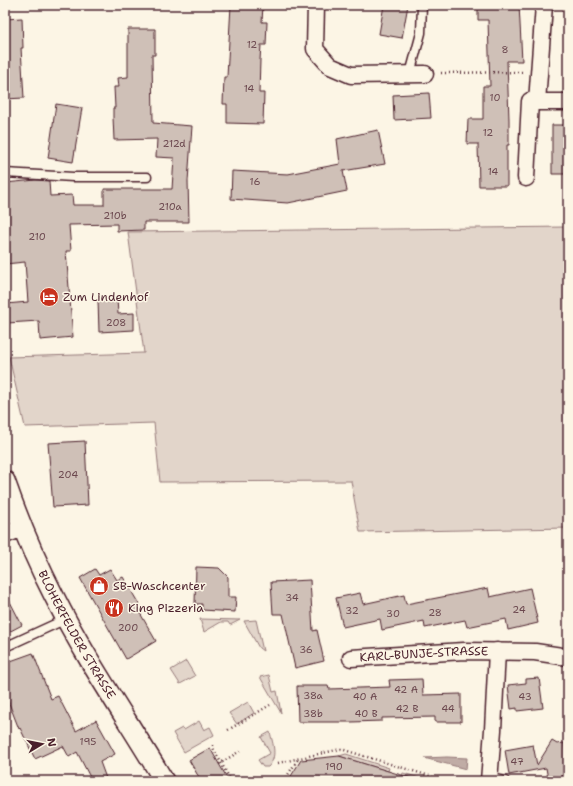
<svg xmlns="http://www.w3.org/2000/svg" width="573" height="786" font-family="'Shantell Sans',sans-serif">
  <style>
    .green { fill: #e2d5ca; stroke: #967a7a }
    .water { fill: #c0aca5; stroke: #917474 }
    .building { fill: #cfc0b7; stroke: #4a1f2b }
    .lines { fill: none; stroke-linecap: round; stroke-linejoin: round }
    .service-casing { stroke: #4a1f2b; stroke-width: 11 }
    .minor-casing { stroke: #4a1f2b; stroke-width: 19 }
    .tertiary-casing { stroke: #4a1f2b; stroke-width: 22 }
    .path { stroke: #4a1f2b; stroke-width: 2.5; stroke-dasharray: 1 3; stroke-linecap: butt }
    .service { stroke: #fcf5e5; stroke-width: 8 }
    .minor { stroke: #fcf5e5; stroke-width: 16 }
    .tertiary { stroke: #fcf5e5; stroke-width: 19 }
    .labels { text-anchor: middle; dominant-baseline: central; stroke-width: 3; stroke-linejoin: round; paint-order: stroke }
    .number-label { font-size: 10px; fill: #6b474e }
    .poi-label { font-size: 12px; fill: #4a1f2b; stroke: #fcf5e5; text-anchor: start }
    .street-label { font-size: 12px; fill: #4a1f2b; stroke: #fcf5e5 }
  </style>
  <rect width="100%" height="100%" fill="#fcf5e5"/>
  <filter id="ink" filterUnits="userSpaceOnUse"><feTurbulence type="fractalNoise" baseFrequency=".025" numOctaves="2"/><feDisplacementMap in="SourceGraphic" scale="8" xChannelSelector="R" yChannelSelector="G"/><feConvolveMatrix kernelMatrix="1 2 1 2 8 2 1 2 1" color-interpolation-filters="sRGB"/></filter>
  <g filter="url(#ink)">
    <path class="green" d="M568,227V528L360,532L351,481L160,482L154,423L25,427L9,357L144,353L128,232Z
      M200,619L240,620L230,625L228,622H221L204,632Z
      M256,620L263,651L259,648L244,621Z
      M186,661L195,676L180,684L171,670Z
      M269,675L273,692L277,691L281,713L260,677Z
      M248,702L254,713L237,724L229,713Z
      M199,721L204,730L210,727L214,735L184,752L173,733L182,728L184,730Z
      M270,732C273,744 278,757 268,767H263L258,760L270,753L261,737Z
      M346,754L389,768L388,771L339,756Z
      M403,773L430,781H421L402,775Z"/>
    <path class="water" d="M447,757L467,758L466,769L424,758Z"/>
    <path class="building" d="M231,5H263L262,22H267L266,45H261L260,60L259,93H264L263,124L227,123V104H223L224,77H227Z
      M384,5H408L402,38L379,34Z
      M478,5H519L522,61H507L509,120V145H507V186H479L478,144H467L468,119H483V86H490L488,20H478Z
      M22,18L23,48H21L24,98L5,99V19Z
      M128,29H155V55H152L153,123L192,126L188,181L189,222H144V230L117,231V224L69,225L71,251H66L73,337L40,340L39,321L7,323L6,304L28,302L25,262L5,264V183L36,180L49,181L50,196L72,195L73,205H104V189H172L174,158L156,157L157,139L114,140L113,117V108H115L114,87H119L118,78L128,77Z
      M429,93L431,118L394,120L393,95Z
      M56,104L82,108L73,162L48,158Z
      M552,125H568V174H552Z
      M378,130L385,164L343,171L347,191L288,203L231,199L232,171L288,174L340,164L337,139Z
      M117,299L118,314L134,313V330L99,332L98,300Z
      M85,441L88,505L53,507L48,443Z
      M196,567L219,568L228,577V597H236L235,612L202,610V604H195Z
      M95,569L99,575L110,569L117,580L123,577L143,611L140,613L156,641L126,659L80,578Z
      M310,580L313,631L317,630L324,661L295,668L283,614H273L271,582Z
      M488,588L490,597L530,588L538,623L508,630L506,619L467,627L465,620L425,628L424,621L382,630L380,619L343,627L336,598L360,593L363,604L404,595L406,604Z
      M5,592L22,625L5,634Z
      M33,653L51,699L58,696L76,731L96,720L115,754L100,762L107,781H92L77,752L69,757L63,746L35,759L20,728L19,729L5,693V663Z
      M539,678L543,708L517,711V708L511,709L508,685L526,683V679Z
      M422,679L423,695L461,694V722H435V717L382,718V721L351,722H298L297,686H328L329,689L390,687L389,680Z
      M552,741L557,744L564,743L568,763V776L548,779L546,768L509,775L505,750L533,745L537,765Z
      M210,748L219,764L229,781H202L197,774L189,760Z
      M339,756L411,778L410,781H288L301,760Z"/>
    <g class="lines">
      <defs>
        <path id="service" d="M410,74L421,33L422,5
          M5,173L73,177H147
          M5,647L66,619
          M489,777L505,781"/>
        <g id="minor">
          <path d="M316,5L315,49L330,66L351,75L425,74"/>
          <path d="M544,5L537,102H568"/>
          <path d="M526,178L530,101L537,102"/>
          <path d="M5,535L22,528"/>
          <path id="s1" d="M351,658L464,651L535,652L568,657"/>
          <path d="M489,781L493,730L497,651"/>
        </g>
        <g id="tertiary">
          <path id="s2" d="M5,481C19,521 35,559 54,596C86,660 127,719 164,781"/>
        </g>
      </defs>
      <use href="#service" class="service-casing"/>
      <use href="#minor" class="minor-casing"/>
      <use href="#tertiary" class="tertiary-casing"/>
      <path class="path" d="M441,73L522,72
        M228,730L270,705
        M213,745V748L231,781
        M278,763L341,749L446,781
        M219,764L240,751
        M284,781L298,759"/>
      <use href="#service" class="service"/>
      <use href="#minor" class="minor"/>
      <use href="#tertiary" class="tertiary"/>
    </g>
  </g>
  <defs>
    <symbol id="hotel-disc" viewBox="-11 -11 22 22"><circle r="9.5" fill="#c8321e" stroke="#fcf5e5"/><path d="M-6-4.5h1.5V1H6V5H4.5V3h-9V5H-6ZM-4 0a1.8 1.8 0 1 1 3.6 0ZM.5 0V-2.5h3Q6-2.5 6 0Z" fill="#fff"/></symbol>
    <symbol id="shop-disc" viewBox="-11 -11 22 22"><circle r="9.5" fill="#c8321e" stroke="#fcf5e5"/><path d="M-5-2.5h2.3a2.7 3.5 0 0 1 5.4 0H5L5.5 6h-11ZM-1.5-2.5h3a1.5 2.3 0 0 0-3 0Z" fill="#fff"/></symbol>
    <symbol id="restaurant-disc" viewBox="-11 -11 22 22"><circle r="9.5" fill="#c8321e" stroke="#fcf5e5"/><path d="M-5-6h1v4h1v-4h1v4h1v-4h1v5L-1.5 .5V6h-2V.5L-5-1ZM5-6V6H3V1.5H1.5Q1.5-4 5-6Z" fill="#fff"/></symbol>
  </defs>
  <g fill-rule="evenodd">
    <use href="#hotel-disc" x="38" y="286" width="22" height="22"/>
    <use href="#shop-disc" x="88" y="575" width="22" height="22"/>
    <use href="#restaurant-disc" x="103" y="597" width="22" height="22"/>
  </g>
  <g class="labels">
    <g class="number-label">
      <text x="252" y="44">12</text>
      <text x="505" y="49">8</text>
      <text x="249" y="88">14</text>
      <text x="495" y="97">10</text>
      <text x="488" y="132">12</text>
      <text x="174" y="143">212d</text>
      <text x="493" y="171">14</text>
      <text x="255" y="181">16</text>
      <text x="170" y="206">210a</text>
      <text x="115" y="215">210b</text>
      <text x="37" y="236">210</text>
      <text x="116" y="322">208</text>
      <text x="68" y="474">204</text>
      <text x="292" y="597">34</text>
      <text x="519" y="609">24</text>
      <text x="352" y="610">32</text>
      <text x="435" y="612">28</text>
      <text x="393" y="613">30</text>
      <text x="128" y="627">200</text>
      <text x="306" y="649">36</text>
      <text x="406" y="689">42 A</text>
      <text x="313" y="695">38a</text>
      <text x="365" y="696">40 A</text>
      <text x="525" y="696">43</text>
      <text x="407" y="708">42 B</text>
      <text x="448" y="708">44</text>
      <text x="313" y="713">38b</text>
      <text x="366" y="713">40 B</text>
      <text x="88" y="741">195</text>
      <text x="517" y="761">47</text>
      <text x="334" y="766">190</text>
    </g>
    <g class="poi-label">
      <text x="63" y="297">Zum Lindenhof</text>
      <text x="113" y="586">SB-Waschcenter</text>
      <text x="128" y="608">King Pizzeria</text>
    </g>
    <g class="street-label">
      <text stroke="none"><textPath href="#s2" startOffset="170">BLOHERFELDER STRASSE</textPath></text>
      <text stroke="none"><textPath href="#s1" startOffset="73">KARL-BUNJE-STRASSE</textPath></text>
    </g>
  </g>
  <rect width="573" height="786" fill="none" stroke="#fcf5e5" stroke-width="20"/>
  <rect x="10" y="10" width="553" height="766" fill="none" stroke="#4a1f2b" stroke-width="1.5" filter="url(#ink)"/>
  <g transform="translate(42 744) rotate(80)" stroke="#fcf5e5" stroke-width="3" paint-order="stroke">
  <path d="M0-3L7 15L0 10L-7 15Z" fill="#4a1f2b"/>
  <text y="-6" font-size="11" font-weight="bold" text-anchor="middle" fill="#4a1f2b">N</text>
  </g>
</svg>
